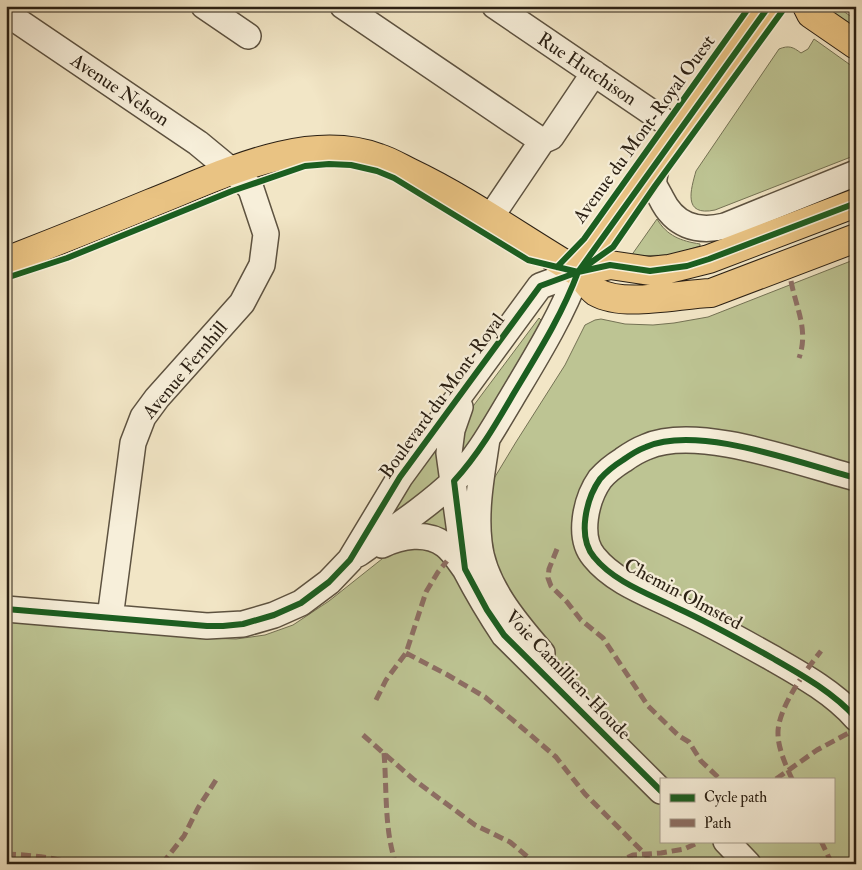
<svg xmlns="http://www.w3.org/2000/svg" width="862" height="870" font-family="'IM FELL Double Pica',serif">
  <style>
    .green { fill: #bdc493; stroke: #747254; fill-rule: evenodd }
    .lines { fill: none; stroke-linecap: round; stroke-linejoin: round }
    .minor-casing { stroke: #5d5240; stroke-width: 28 }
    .major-casing { stroke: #2b2014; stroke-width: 30 }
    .minor { stroke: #f7efda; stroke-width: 25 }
    .major { stroke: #e9c383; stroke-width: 28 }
    .quiet { stroke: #8d6e63; stroke-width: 5; stroke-dasharray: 10 5; stroke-linecap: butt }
    .cycleway-casing { stroke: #f7efda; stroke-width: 9 }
    .cycleway { stroke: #1b5e20; stroke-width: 6 }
    .labels { text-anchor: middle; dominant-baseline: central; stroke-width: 4.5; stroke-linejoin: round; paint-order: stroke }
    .street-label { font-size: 19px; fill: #2b2014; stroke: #f7efda }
  </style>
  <rect width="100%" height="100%" fill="#f2e6c6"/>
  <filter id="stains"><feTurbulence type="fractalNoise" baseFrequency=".004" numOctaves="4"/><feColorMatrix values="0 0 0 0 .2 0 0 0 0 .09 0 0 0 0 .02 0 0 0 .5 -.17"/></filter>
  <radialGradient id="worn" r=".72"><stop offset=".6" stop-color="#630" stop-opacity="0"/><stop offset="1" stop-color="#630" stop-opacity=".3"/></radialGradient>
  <path class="green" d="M831,6H836L856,20V29L829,9Z
    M814,39L856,69V155L715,210C682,217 691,189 696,171L779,49C789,45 793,47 801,53L808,49Z
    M657,219C667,236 681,241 700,244V246L671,255L631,256Z
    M856,259V864H6V622L207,638L236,639L251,637L265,635L293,625L329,601L392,551L417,543L446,558L516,442L565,365L585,325L595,320L601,319L625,324L653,325L674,323L708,317ZM661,779H833V841H661Z
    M539,318L544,323L481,427L464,449L459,447L467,417L474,405Z
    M435,445L438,448L441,477L387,522L401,489Z
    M444,505L450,535L423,529L421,523Z"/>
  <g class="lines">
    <defs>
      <path id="minor" d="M204,6L248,36
        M343,6L542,141L490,218
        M495,6L679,131
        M6,13L198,143L244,181L251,189L266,234L262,265L242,303L157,398L143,417L133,443L110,618
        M542,141L551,137L594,73
        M658,161C657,167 653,177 654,184C655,188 659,194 661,198C674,225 696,233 725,226L856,173
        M460,407L452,430L449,453L465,569C477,592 490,614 504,635L661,791
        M487,439C482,473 475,508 479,542C483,584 515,622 542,653
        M856,478C802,464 698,424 646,447C638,450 630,455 623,460C615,465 607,471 600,479C586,499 577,537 594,557C614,582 649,594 677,608C710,623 742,641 774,659C802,675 834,693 856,718
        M382,545C401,536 426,531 445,545C453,551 459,561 465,569
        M358,554C390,531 427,507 455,480C478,457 494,427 511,399C536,357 561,317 578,272
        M6,609L207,626L243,624L274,615L301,603L329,582L350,560L400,477L540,286L578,272
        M726,841L748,864"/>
      <path id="major" d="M807,6L811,14L856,45
        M6,260L14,258C60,240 105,222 151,203C218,177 306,130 379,158C389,161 399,167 409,172C468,200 522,239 578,272C584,278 589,287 596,292C624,308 679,294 711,293L856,238
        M578,272L771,6
        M578,272L610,265L650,271L669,269L709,259L856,203"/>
    </defs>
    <use href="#minor" class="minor-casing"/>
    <use href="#major" class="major-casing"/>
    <use href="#minor" class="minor"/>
    <use href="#major" class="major"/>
    <path class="quiet" d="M791,281C796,308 809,330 799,358
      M557,549L549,569L548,578L551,586L567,602L581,620L603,638L648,706L679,736L689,742L701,761L720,779
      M406,653L446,674L485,697L520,726L556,757L585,794L646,855L651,864
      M376,700L386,680L406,653L426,592L438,572L447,561
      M363,735L413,779L475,825L510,842L536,864
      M384,753C387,789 384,830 396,864
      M776,779L817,750L856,729
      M792,779C786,766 778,748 778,734C777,709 806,670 821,651
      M821,841L832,864
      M6,854C29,855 53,857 75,864
      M162,864L184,836L198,808L216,780
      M614,864L633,855L661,853L684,849L695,844"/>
    <defs>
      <path id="cycleway" d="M586,266L613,247L655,186L786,6
        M557,267L584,239L750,6
        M6,278L67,258L232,191L305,166L329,164L351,165L377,171L394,178L528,260L578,272
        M856,478C802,464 698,424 646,447C638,450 630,455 623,460C615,465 607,471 600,479C586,499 577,537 594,557C614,582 649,594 677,608C710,623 742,641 774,659C802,675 834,693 856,718
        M6,609L207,626H223L243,624L274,615L301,603L329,582L350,560L400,477L540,286L578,272L610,265L650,271L687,266L709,259L856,203
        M661,791L504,635L487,610L465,569L454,481C478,455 496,424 514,393C538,353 562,315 578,272L769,6"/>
    </defs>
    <use href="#cycleway" class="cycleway-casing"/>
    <use href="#cycleway" class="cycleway"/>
  </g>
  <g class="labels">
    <g class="street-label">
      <text transform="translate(587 69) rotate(34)">Rue Hutchison</text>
      <text transform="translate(120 90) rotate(34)">Avenue Nelson</text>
      <text transform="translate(644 129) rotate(-54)">Avenue du Mont-Royal Ouest</text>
      <text transform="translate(185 370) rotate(-50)">Avenue Fernhill</text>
      <text transform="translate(442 396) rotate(-54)">Boulevard du Mont-Royal</text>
      <text transform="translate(683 594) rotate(28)">Chemin Olmsted</text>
      <text transform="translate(568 675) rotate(46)">Voie Camillien-Houde</text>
    </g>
  </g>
  <rect width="862" height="870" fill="none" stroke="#f2e6c6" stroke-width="25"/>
  <rect x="8" y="8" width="847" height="855" fill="none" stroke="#2b2014" stroke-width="2.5"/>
  <rect x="12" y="12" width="837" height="845" fill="none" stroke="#2b2014"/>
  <rect x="660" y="778" width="175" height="65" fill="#f7efda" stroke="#a59c8b"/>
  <rect x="670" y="794" width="25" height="8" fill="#1b5e20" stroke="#a59c8b"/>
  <text x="704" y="802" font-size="15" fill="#2b2014">Cycle path</text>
  <rect x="670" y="819" width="25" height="8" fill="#8d6e63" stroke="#a59c8b"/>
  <text x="704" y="828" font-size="15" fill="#2b2014">Path</text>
  <rect width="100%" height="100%" filter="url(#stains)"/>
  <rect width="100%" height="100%" fill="url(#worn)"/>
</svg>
